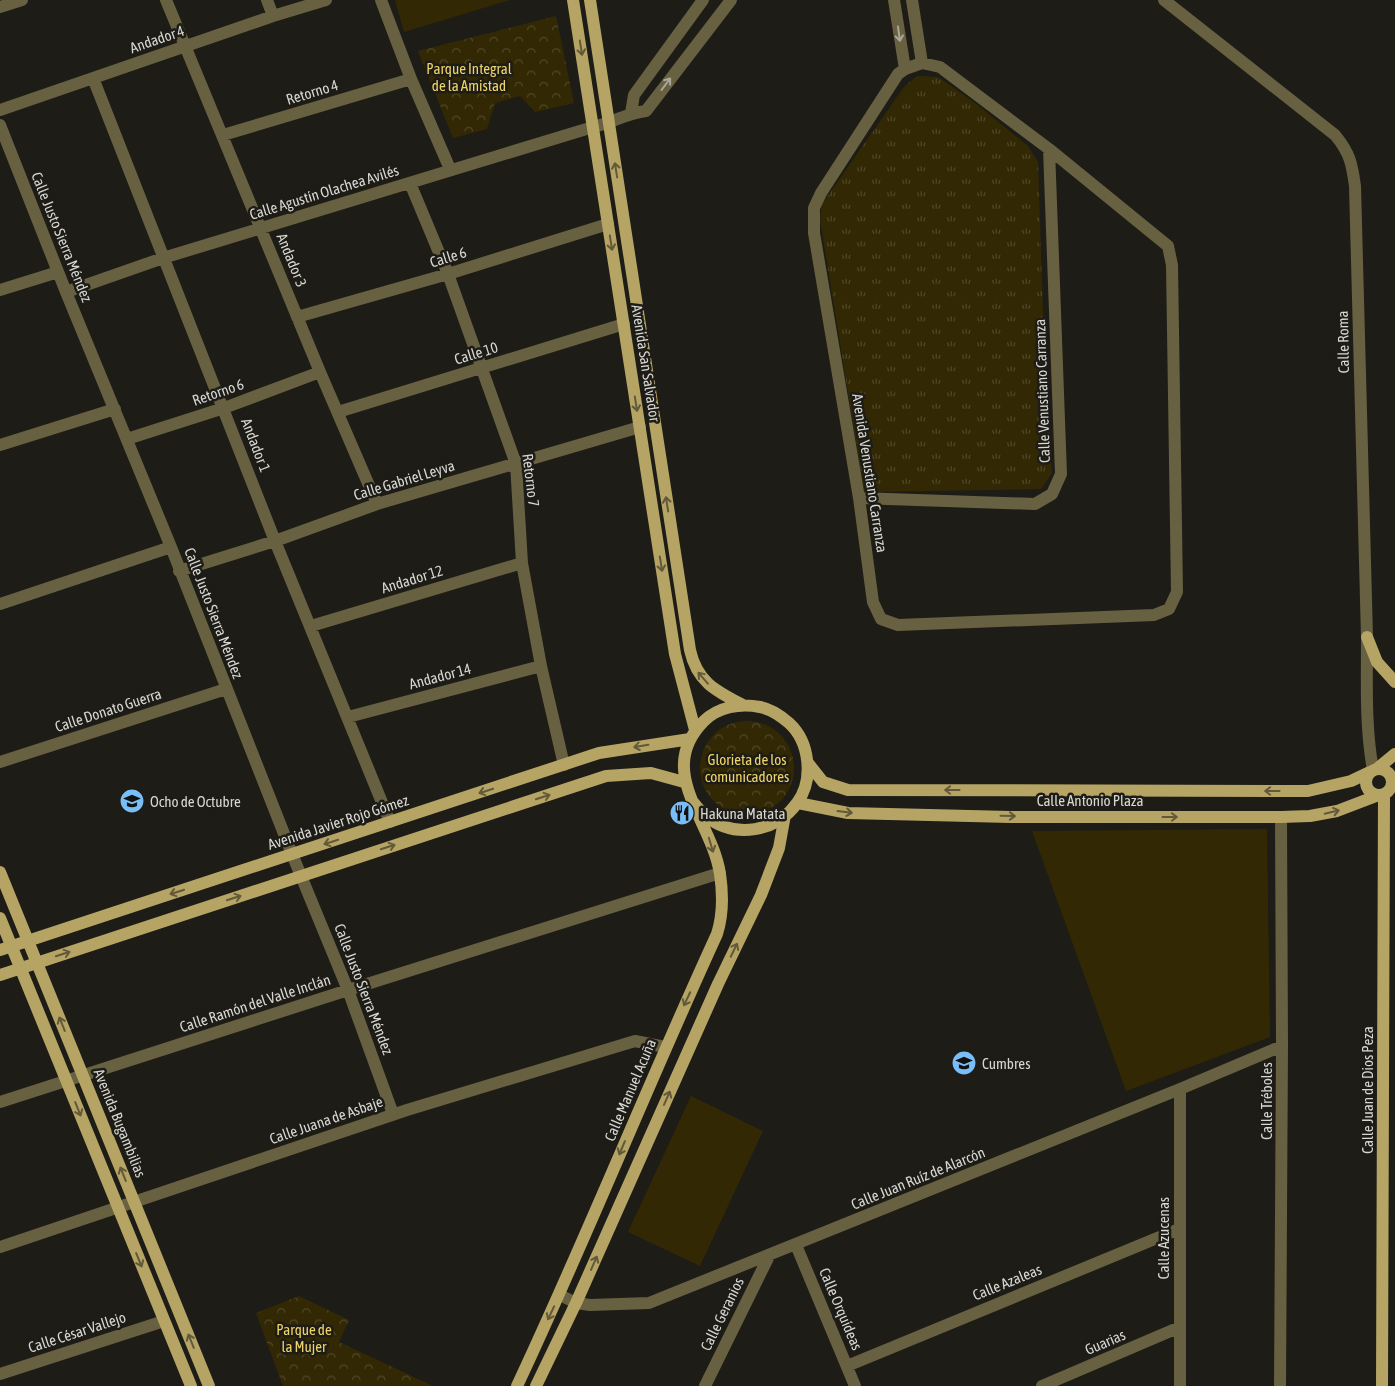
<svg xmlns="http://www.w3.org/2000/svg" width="1395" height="1386" font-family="'Asap Condensed',sans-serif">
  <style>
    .grass { fill: url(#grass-tufts) }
    .park { fill: url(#park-crowns) }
    .pitch { fill: #322904 }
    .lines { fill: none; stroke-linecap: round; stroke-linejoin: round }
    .minor { stroke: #676041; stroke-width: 12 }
    .major { stroke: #b5a464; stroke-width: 12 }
    .oneway { stroke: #aba799 }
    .oneway2 { stroke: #615939 }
    .labels { text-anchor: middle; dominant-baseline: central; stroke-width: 5; stroke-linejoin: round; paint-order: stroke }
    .street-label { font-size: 15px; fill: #d8d7d3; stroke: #1d1c16 }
    .park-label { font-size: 15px; fill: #efd467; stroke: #1d1c16 }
    .poi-label { font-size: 15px; fill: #d8d7d3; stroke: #1d1c16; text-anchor: start }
  </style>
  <defs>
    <pattern id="grass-tufts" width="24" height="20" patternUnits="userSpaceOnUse" patternTransform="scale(1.25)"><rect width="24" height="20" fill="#322904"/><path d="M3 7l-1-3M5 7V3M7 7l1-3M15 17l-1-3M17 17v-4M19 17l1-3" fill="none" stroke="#4f4728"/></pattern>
    <pattern id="park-crowns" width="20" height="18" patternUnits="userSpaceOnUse" patternTransform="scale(1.25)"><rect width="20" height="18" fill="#322904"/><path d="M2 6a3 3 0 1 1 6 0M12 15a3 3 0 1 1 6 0" fill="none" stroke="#4f4728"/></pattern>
  </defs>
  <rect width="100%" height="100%" fill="#1d1c16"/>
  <path class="grass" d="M917,76L938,77L975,103L1028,146L1038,162L1043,314L1052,473L1041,489L864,492L820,219L822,204L904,87Z"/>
  <path class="park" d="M556,16L574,103L535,112L520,96L495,103L487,129L453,138L418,51Z
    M700 768a47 47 0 1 1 94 0a47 47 0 1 1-94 0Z
    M299,1296L349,1320L339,1342L433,1386H283L256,1313Z"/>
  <path class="pitch" d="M395,0H510L404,32Z
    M1267,829L1270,1037L1126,1091L1032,831Z
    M691,1096L763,1131L700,1266L628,1232Z"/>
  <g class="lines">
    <path class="minor" d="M166,0L320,372L377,504
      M267,0L273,16
      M381,0L411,79L450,169
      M894,0L905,69
      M912,0L922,63
      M1164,0L1335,135C1350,153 1352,164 1355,186L1367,637C1367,682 1365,726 1373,770
      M0,7L22,0
      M922,63L940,67L1049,149L1168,246L1172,265L1177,592L1169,609L1154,615L898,625L881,619L873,602L859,498L814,233V208L821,193L898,74L905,69Z
      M93,78L275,541L390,822
      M0,110L273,16L326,0
      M631,113L634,95L703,0
      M0,125L66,292L171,547L292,854L348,990L393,1114
      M223,135L411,79
      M410,183L448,274L516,464L522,563L541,666L564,765
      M0,290L58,272
      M66,292L163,258L593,127C612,123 627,113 646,111L731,0
      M297,317L448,274L608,224
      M338,412L624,324
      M127,439L224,408L320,372
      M0,445L115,409
      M859,498L1035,504L1052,494L1061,474L1049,149
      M179,571L275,541L377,504L640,427
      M0,604L171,547
      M311,626L522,563
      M348,717L541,666
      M0,762L226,689
      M0,1102L348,990L720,873
      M796,1245L855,1386
      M0,1247L407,1110L635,1041L665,1047
      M560,1295L576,1303L590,1305L649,1303L1180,1089L1282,1046
      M847,1366L1179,1229
      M0,1374L164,1321
      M705,1386L769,1256
      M1042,1386L1180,1327
      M1180,1386V1089
      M1280,1386L1282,1046L1281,817"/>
    <path class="major" d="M573,0L675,654L695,730
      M590,0L690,650C697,682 716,691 743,705
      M1367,637L1377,662L1395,682
      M808,763L823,782L848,790L1308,791L1351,781L1370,772
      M1378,768L1395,754
      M1366 782a13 13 0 1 1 26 0a13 13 0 1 1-26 0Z
      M798,803L848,813L1010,817H1281L1310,816L1337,811L1379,795
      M0,872L209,1386
      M0,918L191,1386
      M0,950L599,753L690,739
      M0,975L606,776L651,773L684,782
      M517,1386C587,1237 648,1084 717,934C723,915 723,894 720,874C712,820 654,771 704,721C718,707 740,703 760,707C771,709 781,716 789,723C810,742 814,780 797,803C777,832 735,839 707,817C701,813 697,806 692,801
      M536,1386L576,1303L718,984L761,895L779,848L785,815
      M1382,1386L1384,794"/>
  </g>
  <defs><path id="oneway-shaft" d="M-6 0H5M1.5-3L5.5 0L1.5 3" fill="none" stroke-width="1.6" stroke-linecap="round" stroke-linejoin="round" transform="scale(1.25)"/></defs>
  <g class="oneway">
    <use href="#oneway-shaft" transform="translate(899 34) rotate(82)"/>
    <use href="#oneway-shaft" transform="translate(666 84) rotate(-53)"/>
  </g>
  <g class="oneway2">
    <use href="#oneway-shaft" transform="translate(581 48) rotate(81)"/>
    <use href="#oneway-shaft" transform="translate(616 170) rotate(-99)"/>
    <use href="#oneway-shaft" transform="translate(611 243) rotate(81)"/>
    <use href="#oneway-shaft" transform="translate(636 404) rotate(81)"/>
    <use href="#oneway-shaft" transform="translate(667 504) rotate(-99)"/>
    <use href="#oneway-shaft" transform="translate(661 564) rotate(81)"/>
    <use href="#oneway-shaft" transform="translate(703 678) rotate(-131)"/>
    <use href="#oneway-shaft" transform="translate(641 746) rotate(171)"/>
    <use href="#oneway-shaft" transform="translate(952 790) rotate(-180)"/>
    <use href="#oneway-shaft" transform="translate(486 791) rotate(162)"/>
    <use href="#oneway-shaft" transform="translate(1272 791) rotate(-180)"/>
    <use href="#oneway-shaft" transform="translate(543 797) rotate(-18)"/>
    <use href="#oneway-shaft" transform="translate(845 812) rotate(7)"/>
    <use href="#oneway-shaft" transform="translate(1332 812) rotate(-13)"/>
    <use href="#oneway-shaft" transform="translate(1008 816) rotate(1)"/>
    <use href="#oneway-shaft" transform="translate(1170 817)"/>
    <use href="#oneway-shaft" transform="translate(331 842) rotate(162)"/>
    <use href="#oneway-shaft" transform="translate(711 845) rotate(73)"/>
    <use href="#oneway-shaft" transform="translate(388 847) rotate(-18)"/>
    <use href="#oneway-shaft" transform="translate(177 892) rotate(162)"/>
    <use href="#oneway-shaft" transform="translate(234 898) rotate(-18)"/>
    <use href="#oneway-shaft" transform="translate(734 950) rotate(-64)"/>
    <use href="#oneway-shaft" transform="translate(63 954) rotate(-18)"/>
    <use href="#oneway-shaft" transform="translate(687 999) rotate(115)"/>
    <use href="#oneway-shaft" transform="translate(62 1024) rotate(-112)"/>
    <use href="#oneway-shaft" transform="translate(667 1098) rotate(-66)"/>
    <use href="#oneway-shaft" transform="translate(78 1109) rotate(68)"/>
    <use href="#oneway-shaft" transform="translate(622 1148) rotate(113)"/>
    <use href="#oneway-shaft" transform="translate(123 1174) rotate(-112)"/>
    <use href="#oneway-shaft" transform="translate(139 1260) rotate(68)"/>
    <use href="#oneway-shaft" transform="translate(594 1263) rotate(-66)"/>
    <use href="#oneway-shaft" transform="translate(551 1313) rotate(115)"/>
    <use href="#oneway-shaft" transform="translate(191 1341) rotate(-112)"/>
  </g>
  <defs>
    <symbol id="school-disc" viewBox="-11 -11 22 22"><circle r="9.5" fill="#7abef8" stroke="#1d1c16"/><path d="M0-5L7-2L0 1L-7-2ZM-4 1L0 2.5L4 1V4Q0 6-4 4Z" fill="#111"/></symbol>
    <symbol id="restaurant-disc" viewBox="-11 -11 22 22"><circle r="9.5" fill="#7abef8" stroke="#1d1c16"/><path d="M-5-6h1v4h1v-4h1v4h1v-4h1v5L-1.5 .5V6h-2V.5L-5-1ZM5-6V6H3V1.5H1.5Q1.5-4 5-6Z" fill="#111"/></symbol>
  </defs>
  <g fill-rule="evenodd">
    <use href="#school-disc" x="118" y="787" width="28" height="28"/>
    <use href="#restaurant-disc" x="668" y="799" width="28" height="28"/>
    <use href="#school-disc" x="950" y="1049" width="28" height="28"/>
  </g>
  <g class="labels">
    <g class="street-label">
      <text transform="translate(157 39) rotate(-19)">Andador 4</text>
      <text transform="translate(312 92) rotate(-17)">Retorno 4</text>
      <text transform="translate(324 192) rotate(-17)">Calle Agustín Olachea Avilés</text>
      <text transform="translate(62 237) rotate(68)">Calle Justo Sierra Méndez</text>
      <text transform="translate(448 257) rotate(-17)">Calle 6</text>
      <text transform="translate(292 260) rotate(68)">Andador 3</text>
      <text transform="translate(1343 342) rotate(-91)">Calle Roma</text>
      <text transform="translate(476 353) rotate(-17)">Calle 10</text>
      <text transform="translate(646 363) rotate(81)">Avenida San Salvador</text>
      <text transform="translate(1042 391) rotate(-92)">Calle Venustiano Carranza</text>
      <text transform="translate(218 392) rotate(-19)">Retorno 6</text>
      <text transform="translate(256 445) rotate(69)">Andador 1</text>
      <text transform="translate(870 473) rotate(81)">Avenida Venustiano Carranza</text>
      <text transform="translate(404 480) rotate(-17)">Calle Gabriel Leyva</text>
      <text transform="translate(531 480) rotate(83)">Retorno 7</text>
      <text transform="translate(412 579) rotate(-17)">Andador 12</text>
      <text transform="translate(214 613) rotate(69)">Calle Justo Sierra Méndez</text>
      <text transform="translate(440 676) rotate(-15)">Andador 14</text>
      <text transform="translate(108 710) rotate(-18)">Calle Donato Guerra</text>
      <text x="1090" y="800">Calle Antonio Plaza</text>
      <text transform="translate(338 822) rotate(-18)">Avenida Javier Rojo Gómez</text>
      <text transform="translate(364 989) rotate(69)">Calle Justo Sierra Méndez</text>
      <text transform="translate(255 1003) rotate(-18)">Calle Ramón del Valle Inclán</text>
      <text transform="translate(630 1090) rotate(-67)">Calle Manuel Acuña</text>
      <text transform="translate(1367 1090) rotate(-90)">Calle Juan de Dios Peza</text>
      <text transform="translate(1266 1101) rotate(-90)">Calle Tréboles</text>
      <text transform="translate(326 1120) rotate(-19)">Calle Juana de Asbaje</text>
      <text transform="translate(120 1123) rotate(68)">Avenida Bugambilias</text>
      <text transform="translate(918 1178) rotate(-22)">Calle Juan Ruíz de Alarcón</text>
      <text transform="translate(1163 1238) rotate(-90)">Calle Azucenas</text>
      <text transform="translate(1007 1282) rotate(-22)">Calle Azaleas</text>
      <text transform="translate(841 1309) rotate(67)">Calle Orquídeas</text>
      <text transform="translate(722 1314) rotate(-64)">Calle Geranios</text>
      <text transform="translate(77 1332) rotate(-18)">Calle César Vallejo</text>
      <text transform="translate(1105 1342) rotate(-23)">Guarias</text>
    </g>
    <g class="park-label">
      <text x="469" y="68">Parque Integral<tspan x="469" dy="17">de la Amistad</tspan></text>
      <text x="747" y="759">Glorieta de los<tspan x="747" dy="17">comunicadores</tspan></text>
      <text x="304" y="1329">Parque de<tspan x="304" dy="17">la Mujer</tspan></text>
    </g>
    <g class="poi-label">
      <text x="150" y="801">Ocho de Octubre</text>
      <text x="700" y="813">Hakuna Matata</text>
      <text x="982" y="1063">Cumbres</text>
    </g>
  </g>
</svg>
